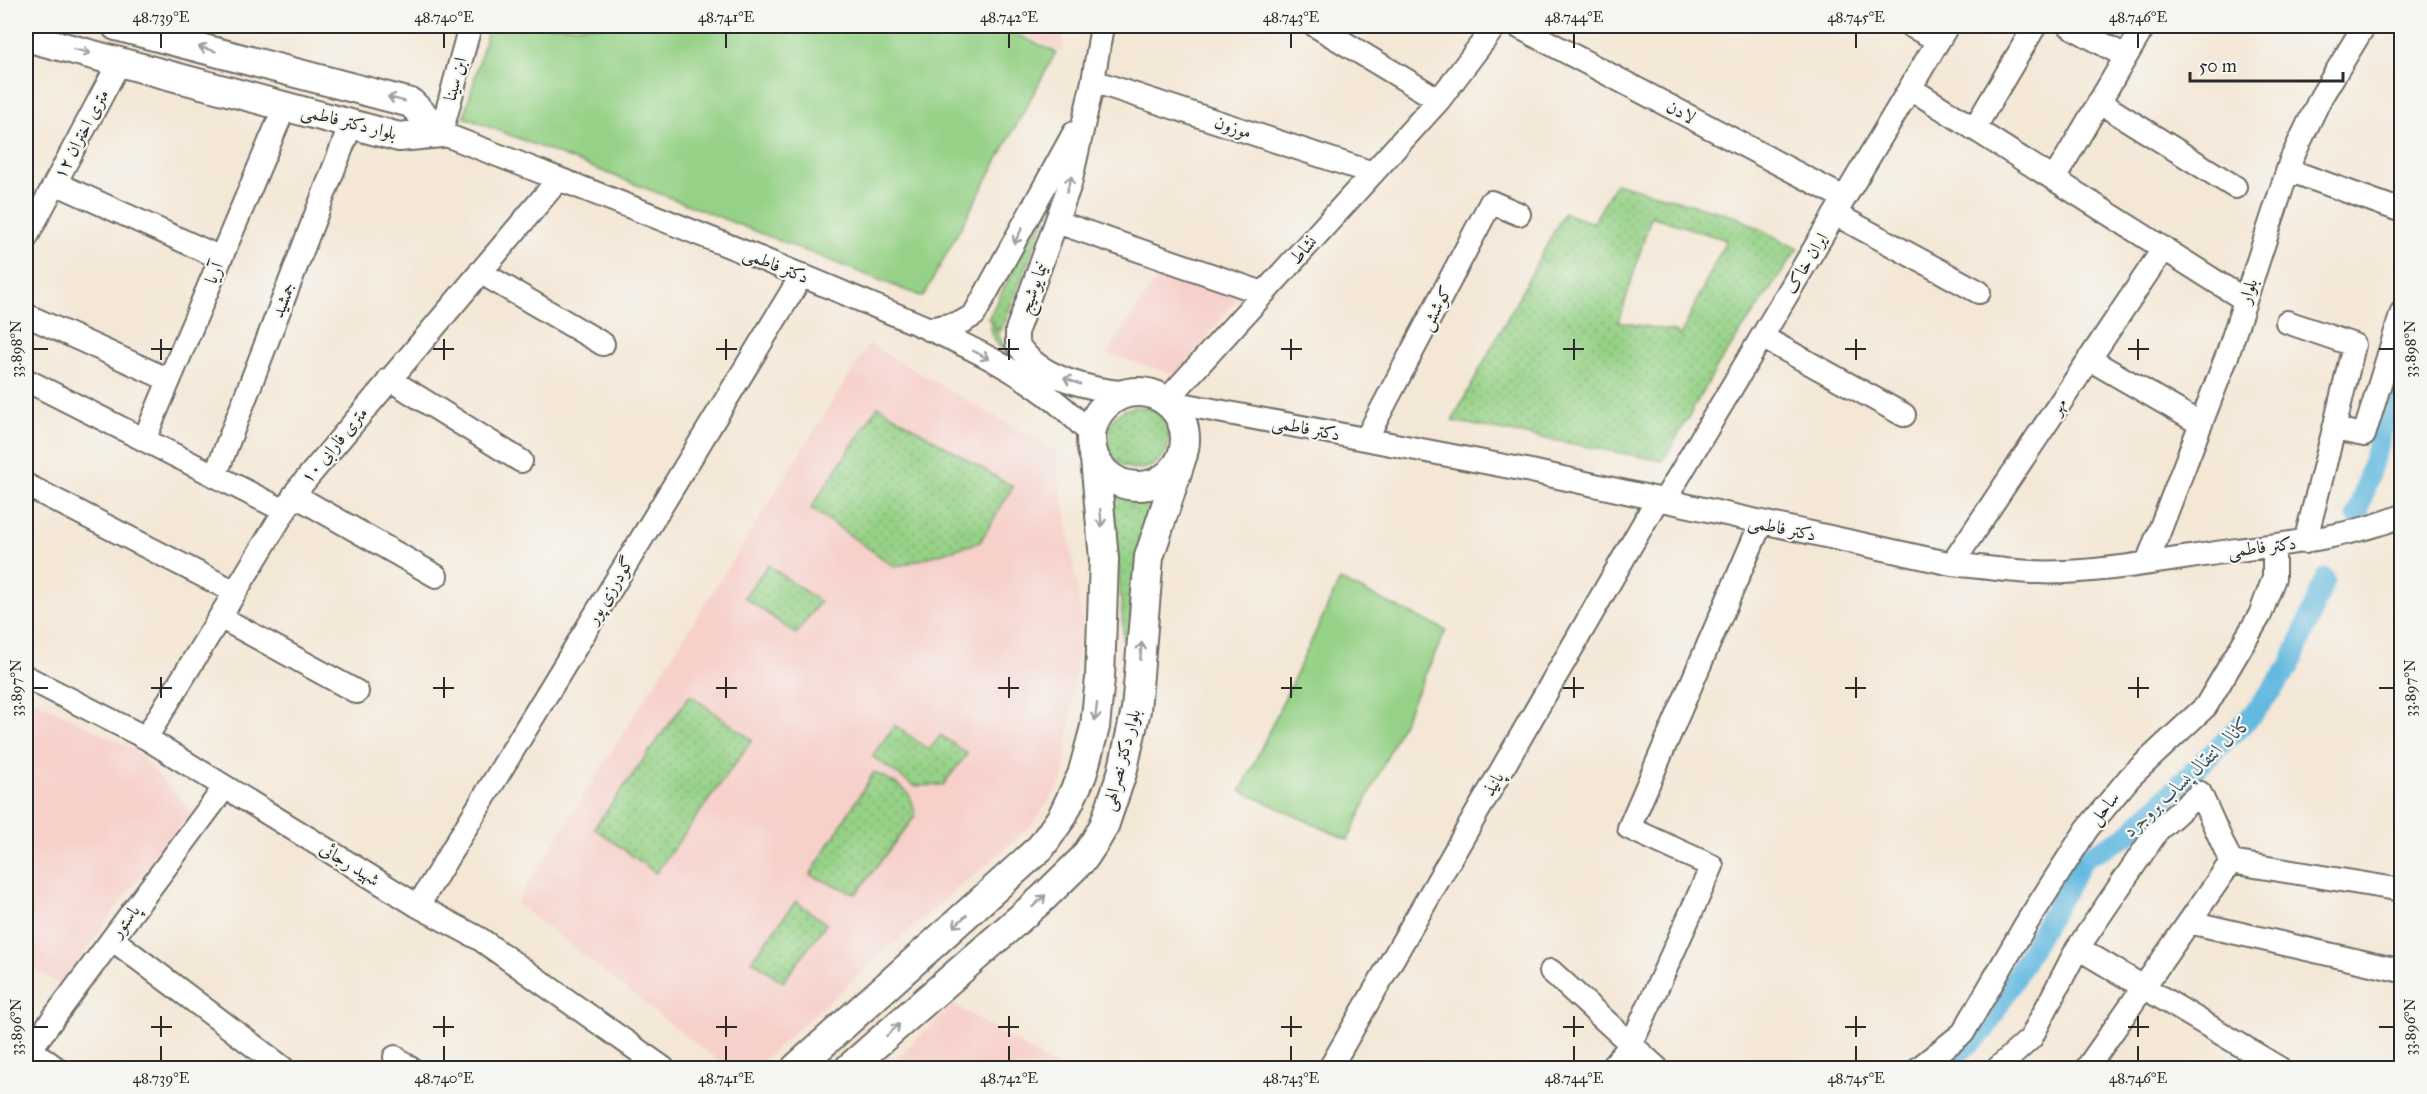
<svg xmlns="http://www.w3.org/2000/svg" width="2427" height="1094" font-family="'IM FELL Great Primer',Amiri,serif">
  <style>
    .built { fill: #f7d0ca }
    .grass { fill: url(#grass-dots); stroke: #607e58; stroke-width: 1.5; fill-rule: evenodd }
    .green { fill: #95d186; stroke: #607e58; stroke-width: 1.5 }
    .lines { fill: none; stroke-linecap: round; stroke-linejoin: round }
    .canal { stroke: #63b9e0; stroke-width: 21 }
    .minor-casing { stroke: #716d66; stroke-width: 26 }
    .major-casing { stroke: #716d66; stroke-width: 32 }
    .minor { stroke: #fff; stroke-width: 22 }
    .major { stroke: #fff; stroke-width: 28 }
    .oneway { stroke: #a0a0a0 }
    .ticks { fill: none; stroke: #2b2b2b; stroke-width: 2 }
    .labels { text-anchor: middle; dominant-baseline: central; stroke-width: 4.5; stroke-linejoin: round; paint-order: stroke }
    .street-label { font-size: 18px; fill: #2b2b2b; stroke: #f6f6f2 }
    .water-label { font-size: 20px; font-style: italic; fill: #3c5661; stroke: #f6f6f2 }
    .neatline { fill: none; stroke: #2b2b2b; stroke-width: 2 }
    .ticks-label { font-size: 15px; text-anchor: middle; fill: #2b2b2b }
  </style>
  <defs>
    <pattern id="grass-dots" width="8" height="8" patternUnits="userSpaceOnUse" patternTransform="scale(1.5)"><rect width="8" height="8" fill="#95d186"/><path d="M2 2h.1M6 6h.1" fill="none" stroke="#7aaa6e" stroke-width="1.8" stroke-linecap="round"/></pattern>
  </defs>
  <rect width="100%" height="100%" fill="#f6f6f2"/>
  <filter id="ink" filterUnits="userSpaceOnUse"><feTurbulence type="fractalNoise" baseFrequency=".0167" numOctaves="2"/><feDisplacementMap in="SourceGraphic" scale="12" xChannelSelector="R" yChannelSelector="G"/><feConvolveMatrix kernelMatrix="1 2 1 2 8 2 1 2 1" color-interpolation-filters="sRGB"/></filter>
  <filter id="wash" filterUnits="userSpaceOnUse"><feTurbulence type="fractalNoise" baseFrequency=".008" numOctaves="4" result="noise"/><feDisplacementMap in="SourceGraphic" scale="24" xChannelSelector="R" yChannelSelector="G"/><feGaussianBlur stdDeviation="1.35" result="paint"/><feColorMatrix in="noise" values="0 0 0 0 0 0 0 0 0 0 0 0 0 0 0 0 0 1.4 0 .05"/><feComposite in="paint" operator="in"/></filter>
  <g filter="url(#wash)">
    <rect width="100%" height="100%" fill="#f4e7d5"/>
    <path class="built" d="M1005,26H1064L1062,52Z
      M1165,266L1240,295L1178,375L1107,354Z
      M869,344L1056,451L1082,620L1063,781L1030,827L898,940L754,1068H727L516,903Z
      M26,696L135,750L192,812L122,900L61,986L26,963Z
      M953,1004L1059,1068H887Z"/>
    <path class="grass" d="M1064,171L1001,331L995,327L1005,349L1071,388C1046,376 988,357 991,324H993L988,319Z
      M1616,183L1737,217L1798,249L1720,362L1663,461L1452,421L1564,213L1593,223ZM1651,216L1726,240L1680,336L1673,331L1619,322Z
      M878,406L1013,487L980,542L895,567L811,508Z
      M1107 438a31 31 0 1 1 62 0a31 31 0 1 1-62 0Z
      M1113,489L1151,494L1125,659Z
      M768,565L820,602L796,634L744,597Z
      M690,695L752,740L656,873L594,828Z
      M895,725L929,750L941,735L967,754L943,785L914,786L872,756Z
      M874,772C898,786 912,785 915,816L856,894L810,875Z
      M796,901L826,924L783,982L752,960Z"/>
    <path class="green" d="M489,26H997L1056,52L923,297L464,117Z
      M1340,580L1446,630L1348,840L1241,791Z"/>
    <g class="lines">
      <path class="canal" d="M2357,515L2402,363
        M1941,1068L1984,1031L2084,858L2125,837L2253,714L2290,666L2325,579"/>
    </g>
  </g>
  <g filter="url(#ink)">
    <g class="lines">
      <defs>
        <path id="minor" d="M470,26L441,133C576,186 712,237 846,294C931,330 1028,364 1091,435
          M1102,26L1093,81L1070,184L1017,330V343C1037,378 1092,390 1129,393
          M1316,26L1439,100
          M1517,26L1844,198
          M1911,26L1938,40
          M2070,26L2125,56
          M1093,81L1373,173
          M1910,88L2245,300
          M2099,102L2235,187
          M1974,129L2035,26
          M2288,170L2402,211
          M2054,179L2144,26
          M55,183L221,258
          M1835,214L1979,292
          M1057,222L1263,293
          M26,238L120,61
          M480,272L603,344
          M26,315L169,380
          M2287,322L2354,345L2334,429
          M928,329L960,323L974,315L1074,133
          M1762,337L1904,415
          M2089,359L2201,424
          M389,379L521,461
          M26,380L285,511
          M1166,401L1531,471L1952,564C1990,568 2027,574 2065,572C2123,569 2180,558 2237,550C2293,543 2349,537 2402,516
          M1166,401L1439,100L1495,26
          M1366,439L1491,202L1519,214
          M144,440L285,106
          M215,476L351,124
          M26,485L235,592
          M294,495L436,576
          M1664,501L1947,26
          M2305,542L2334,429L2364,435L2402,312
          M2147,563L2227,356L2291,160L2321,97L2364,26
          M1952,564L2164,248
          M220,617L357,692
          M26,677L146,738L418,906L480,939L663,1068
          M146,738L298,489L558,180
          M2231,862L2402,890
          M418,906L802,275
          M2189,922L2402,971
          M112,939L283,1068
          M2078,948L2279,1068
          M1551,971L1657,1068
          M26,1046L56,1068
          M26,1055L225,787
          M395,1057L410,1068
          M1330,1068L1657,500
          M1611,1068L1631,1045L1712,866L1629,828L1761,523
          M1919,1068L1963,1033L2026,924L2087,829L2130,777L2206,706L2260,615L2274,578V546
          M1998,1068L2031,1038L2077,949L2158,830L2200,793L2231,862
          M2087,1068L2231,862"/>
        <path id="major" d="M116,26L411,103L441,133
          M26,37L399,137L441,133
          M1091 439a47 47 0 1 1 94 0a47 47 0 1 1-94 0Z
          M796,1068L1041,847L1062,817L1082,775L1095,727L1100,678L1104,559L1095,459
          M849,1068L1043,898L1084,858L1096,840L1104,826L1122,773L1136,710L1149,557L1183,454"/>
      </defs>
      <use href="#minor" class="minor-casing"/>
      <use href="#major" class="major-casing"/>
      <use href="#minor" class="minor"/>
      <use href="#major" class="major"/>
    </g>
    <defs><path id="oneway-shaft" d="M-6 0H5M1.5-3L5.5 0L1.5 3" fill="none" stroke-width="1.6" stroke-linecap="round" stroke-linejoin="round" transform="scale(1.5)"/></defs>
    <g class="oneway">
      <use href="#oneway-shaft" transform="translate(207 49) rotate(-165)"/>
      <use href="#oneway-shaft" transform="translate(82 51) rotate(14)"/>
      <use href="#oneway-shaft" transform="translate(396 99) rotate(-165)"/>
      <use href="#oneway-shaft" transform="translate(1069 184) rotate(-74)"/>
      <use href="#oneway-shaft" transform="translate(1018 236) rotate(118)"/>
      <use href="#oneway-shaft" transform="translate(981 355) rotate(28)"/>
      <use href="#oneway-shaft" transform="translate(1072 381) rotate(-158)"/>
      <use href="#oneway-shaft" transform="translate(1101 518) rotate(85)"/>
      <use href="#oneway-shaft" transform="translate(1141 651) rotate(-85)"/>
      <use href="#oneway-shaft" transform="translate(1096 712) rotate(97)"/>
      <use href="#oneway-shaft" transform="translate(1039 901) rotate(-42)"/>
      <use href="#oneway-shaft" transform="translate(960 921) rotate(138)"/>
      <use href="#oneway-shaft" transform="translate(893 1030) rotate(-42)"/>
    </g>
  </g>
  <path class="ticks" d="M161,33V48M444,33V48M726,33V48M1009,33V48M1291,33V48M1574,33V48M1856,33V48M2138,33V48M161,339V360M444,339V360M726,339V360M1009,339V360M1291,339V360M1574,339V360M1856,339V360M2138,339V360M33,349H48M151,349H172M433,349H454M716,349H737M998,349H1019M1281,349H1302M1563,349H1584M1845,349H1866M2128,349H2149M2379,349H2394M161,677V698M444,677V698M726,677V698M1009,677V698M1291,677V698M1574,677V698M1856,677V698M2138,677V698M33,688H48M151,688H172M433,688H454M716,688H737M998,688H1019M1281,688H1302M1563,688H1584M1845,688H1866M2128,688H2149M2379,688H2394M161,1016V1037M444,1016V1037M726,1016V1037M1009,1016V1037M1291,1016V1037M1574,1016V1037M1856,1016V1037M2138,1016V1037M33,1027H48M151,1027H172M433,1027H454M716,1027H737M998,1027H1019M1281,1027H1302M1563,1027H1584M1845,1027H1866M2128,1027H2149M2379,1027H2394M161,1046V1061M444,1046V1061M726,1046V1061M1009,1046V1061M1291,1046V1061M1574,1046V1061M1856,1046V1061M2138,1046V1061"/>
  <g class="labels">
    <g class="street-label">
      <text transform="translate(455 79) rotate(-75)">ابن سینا</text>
      <text transform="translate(1681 112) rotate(28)">لادن</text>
      <text transform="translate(349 122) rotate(14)">بلوار دکتر فاطمی</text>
      <text transform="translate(1233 127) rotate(18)">موزون</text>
      <text transform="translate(81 134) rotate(-62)">۱۲ متری اختران</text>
      <text transform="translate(1303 250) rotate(-48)">نشاط</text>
      <text transform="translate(1806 263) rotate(-59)">ایران خاک</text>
      <text transform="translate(776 265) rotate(22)">دکتر فاطمی</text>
      <text transform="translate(214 273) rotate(-67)">آریا</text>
      <text transform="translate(1033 288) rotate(-70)">نیما یوشیج</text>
      <text transform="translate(2248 291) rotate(-72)">بلوار</text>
      <text transform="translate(283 300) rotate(-69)">جمشید</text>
      <text transform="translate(1436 308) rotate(-62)">کوشش</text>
      <text transform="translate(2058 406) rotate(-56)">مهر</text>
      <text transform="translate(1306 428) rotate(11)">دکتر فاطمی</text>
      <text transform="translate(334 445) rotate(-50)">۱۰ متری فارابی</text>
      <text transform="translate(1782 528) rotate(12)">دکتر فاطمی</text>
      <text transform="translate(2262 547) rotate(-7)">دکتر فاطمی</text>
      <text transform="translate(610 590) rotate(-59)">گودرزی پور</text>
      <text transform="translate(1121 760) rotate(-75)">بلوار دکتر نصرالهی</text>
      <text transform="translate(1493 784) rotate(-60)">پانیذ</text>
      <text transform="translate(2104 808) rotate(-50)">ساحل</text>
      <text transform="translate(350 864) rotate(32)">شهید رجائی</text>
      <text transform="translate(125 921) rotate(-53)">پاستور</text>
    </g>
    <g class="water-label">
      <text transform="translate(2187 776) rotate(-43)">کانال انتقال پساب بروجرد</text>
    </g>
  </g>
  <rect width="2427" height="1094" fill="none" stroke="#f6f6f2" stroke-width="66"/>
  <path d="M2190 72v9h153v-9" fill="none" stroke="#2b2b2b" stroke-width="3"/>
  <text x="2199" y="72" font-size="18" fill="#2b2b2b" stroke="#f6f6f2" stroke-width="4.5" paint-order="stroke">50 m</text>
  <rect x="33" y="33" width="2361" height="1028" class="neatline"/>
  <g class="ticks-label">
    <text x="161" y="22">48.739°E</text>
    <text x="444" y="22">48.740°E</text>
    <text x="726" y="22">48.741°E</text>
    <text x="1009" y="22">48.742°E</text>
    <text x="1291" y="22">48.743°E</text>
    <text x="1574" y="22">48.744°E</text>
    <text x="1856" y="22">48.745°E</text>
    <text x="2138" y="22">48.746°E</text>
    <text transform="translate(16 349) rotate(-90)" y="5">33.898°N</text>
    <text transform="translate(2410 349) rotate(-90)" y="5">33.898°N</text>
    <text transform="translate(16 688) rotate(-90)" y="5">33.897°N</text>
    <text transform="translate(2410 688) rotate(-90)" y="5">33.897°N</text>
    <text transform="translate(16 1027) rotate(-90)" y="5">33.896°N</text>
    <text transform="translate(2410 1027) rotate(-90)" y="5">33.896°N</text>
    <text x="161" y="1083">48.739°E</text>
    <text x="444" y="1083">48.740°E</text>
    <text x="726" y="1083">48.741°E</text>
    <text x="1009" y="1083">48.742°E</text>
    <text x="1291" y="1083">48.743°E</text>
    <text x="1574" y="1083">48.744°E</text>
    <text x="1856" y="1083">48.745°E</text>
    <text x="2138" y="1083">48.746°E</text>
  </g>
</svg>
